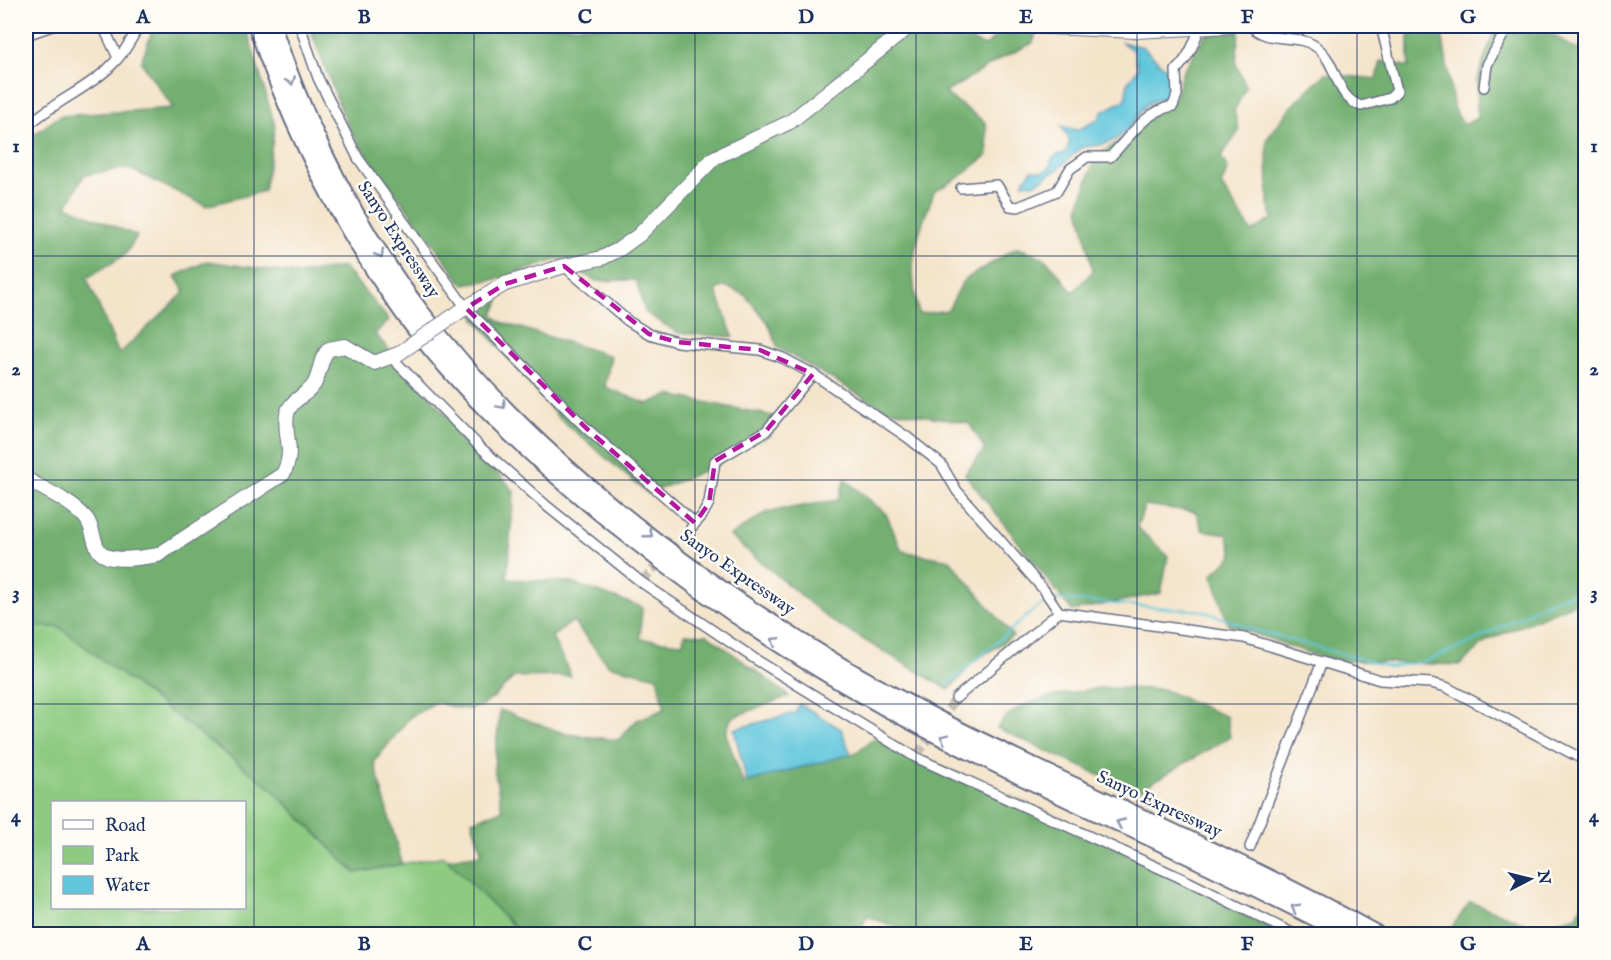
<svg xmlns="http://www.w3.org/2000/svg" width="1611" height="960" font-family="'IM FELL English',serif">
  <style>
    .green { fill: #8ecb81; stroke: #547d70; stroke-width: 1.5; fill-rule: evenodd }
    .forest { fill: #72af6f; stroke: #466f66; stroke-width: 1.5 }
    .water { fill: #5fc6dc; stroke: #3d7a9d; stroke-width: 1.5 }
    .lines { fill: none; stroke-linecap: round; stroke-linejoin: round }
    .stream { stroke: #5fc6dc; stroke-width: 2 }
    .minor-tunnel { stroke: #c9c0b4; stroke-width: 9; stroke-dasharray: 9 4.5; stroke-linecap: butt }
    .minor-casing { stroke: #676e84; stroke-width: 12 }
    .primary-casing { stroke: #676e84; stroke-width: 16 }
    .motorway-casing { stroke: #676e84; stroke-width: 20 }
    .minor { stroke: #fff; stroke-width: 9 }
    .primary { stroke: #fff; stroke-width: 14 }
    .motorway { stroke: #fff; stroke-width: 16 }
    .primary-bridge-casing { stroke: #676e84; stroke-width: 16; stroke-linecap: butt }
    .primary-bridge { stroke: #fff; stroke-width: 14 }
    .oneway { stroke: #8d97ae }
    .marked { fill: none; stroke: #b5179e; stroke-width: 4.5; stroke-dasharray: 12 8; stroke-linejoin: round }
    .grid { fill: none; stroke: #1b2f5e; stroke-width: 1.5; stroke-opacity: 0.55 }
    .labels { text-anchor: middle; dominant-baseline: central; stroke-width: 5; stroke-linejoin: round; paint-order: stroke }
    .street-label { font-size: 18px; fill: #1b2f5e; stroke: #fdfcf7 }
    .neatline { fill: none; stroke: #1b2f5e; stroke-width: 2 }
    .grid-label { font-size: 20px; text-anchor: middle; font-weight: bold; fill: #1b2f5e }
  </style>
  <rect width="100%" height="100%" fill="#fdfcf7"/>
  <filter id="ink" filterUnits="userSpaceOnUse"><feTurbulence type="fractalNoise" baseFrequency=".0167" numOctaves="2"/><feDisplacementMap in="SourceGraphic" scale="12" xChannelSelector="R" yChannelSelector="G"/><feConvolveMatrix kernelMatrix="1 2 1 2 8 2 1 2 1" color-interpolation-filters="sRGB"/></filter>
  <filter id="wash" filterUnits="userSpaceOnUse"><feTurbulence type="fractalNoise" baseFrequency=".008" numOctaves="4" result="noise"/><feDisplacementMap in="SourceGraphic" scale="24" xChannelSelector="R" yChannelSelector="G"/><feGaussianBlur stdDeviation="1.35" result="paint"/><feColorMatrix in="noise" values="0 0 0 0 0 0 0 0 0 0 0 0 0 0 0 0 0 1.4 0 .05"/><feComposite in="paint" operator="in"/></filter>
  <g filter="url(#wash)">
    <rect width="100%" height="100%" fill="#f4e4ca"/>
    <path class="green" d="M26,626L59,627L271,788L355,873L444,856L521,934H26ZM52,802H244V908H52Z"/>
    <path class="forest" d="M154,26H246L275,126L264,191L206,206L128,168L84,175L67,206L137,236L125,255L87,278L119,354L185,292L175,276L207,261L297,274L344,267L389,320L375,334L514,491L507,579L569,582L642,607L640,639L683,643L684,634L708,635L789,696L731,718L726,734L743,783L855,753L875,738L1065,820L1283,934H898L901,929L867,916L859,934H764L746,931V934H521L447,859L482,854L472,821L502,810L494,768L500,710L566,734L618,740L637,720L665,709L657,677L608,665L573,621L552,637L571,676L514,677C484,707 479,717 436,702L410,717L374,762L402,864L356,873L271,788L59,627L26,626V140L60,116L173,108L141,62Z
      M309,26H966L970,40L986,46L1006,26H1038L1033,43L998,60L945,93L986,123L988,155L960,177L934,192C916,241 906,261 919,314L948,310L964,280L1016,248C1052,256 1051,267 1073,292L1093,271L1079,207L1095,157L1127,136L1149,107L1173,104L1182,73L1206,34L1239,32L1236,64L1246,87L1234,111L1239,131L1221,157L1228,169L1221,185L1252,232L1273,218L1268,204L1267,139L1290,108L1325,74L1377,79L1381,61L1409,67V26H1441L1454,110L1464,125L1477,118V80L1496,26C1537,26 1543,27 1577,50L1585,45V599L1488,640L1460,665L1328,660L1228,624L1212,575L1233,555L1227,534L1202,530L1196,512L1145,505L1137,527L1168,556L1161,593L1072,611L965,474L985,449L969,423L884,409L778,348L768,323L745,295L725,286L716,290L733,337L678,333L645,312L636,280L596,281L559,259L499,279L463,284L349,130Z
      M504,289L493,315L501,322L611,356L605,387L647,404L669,395L779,417L770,436L729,452L718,465L648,494L558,417L475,319V306Z
      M845,479L886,514L902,551L950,560L1013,636L974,661L949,690L830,620L730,536L767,512L838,500Z
      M1099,688L1162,689L1227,717L1230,737L1136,792L997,728C1013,699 1069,693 1099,688Z
      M1585,898V934H1447L1470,902L1537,927L1577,916Z"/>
    <path class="water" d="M1121,42L1143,47L1169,72L1170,100C1141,96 1141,116 1126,131C1114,144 1098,146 1082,147L1057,170L1035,184L1022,183L1032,170L1042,172L1051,167V160L1057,155L1066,153L1070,140L1061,126L1077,130L1098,120L1102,112L1125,100L1128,82L1138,69L1134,51Z
      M800,704L841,729L851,754L747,782L734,729L795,713Z"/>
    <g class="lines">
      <path class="stream" d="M1055,599L1203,611L1252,629L1389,667L1423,662L1470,643L1550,601L1586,589
        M947,685L1036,608L1049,601"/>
    </g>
  </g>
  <g filter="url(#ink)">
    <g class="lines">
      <path class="minor-tunnel" d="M643,580L691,528
        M918,754L956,698"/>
      <defs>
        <path id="minor" d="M103,26L118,58
          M300,26L318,78L358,158L466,308L586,428L695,523
          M1251,26C1268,44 1296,33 1315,46C1340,64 1333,96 1361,106L1390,98L1397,91L1381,26
          M26,35L52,26
          M1484,87L1487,65L1508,26
          M26,127C67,90 114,83 138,26
          M961,188L997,185L1010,206L1018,207L1057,191L1070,169L1087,157H1110C1129,138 1145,111 1173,106L1177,95L1176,70C1188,59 1194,45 1199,29L1197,26
          M564,266L628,321L649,334L677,342L760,350L783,358L813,374L907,437L941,464L957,491L1044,590L1059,612L1244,638L1380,680L1431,683L1446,687L1586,761
          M392,358L480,447L548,507L641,582L755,659L915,757L1181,878L1294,934
          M691,528L702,516L709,503L715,461L766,431L813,374
          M956,698L1059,612
          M1250,847L1322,662"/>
        <path id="primary" d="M1029,26L1136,31L1230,26
          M462,310L505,284L564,266L602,258L618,250L639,235L714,158L790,122L910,26
          M26,479C45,490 69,500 85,517C92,524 93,538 97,547C104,566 143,557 158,555L283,474C296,450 283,437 287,414C290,401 303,397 312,387C321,377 318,360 329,349L345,346L374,363L398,354"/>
        <path id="motorway" d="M257,26C293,131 342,229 408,319C468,399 544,468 622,530C718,607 821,675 930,731C1068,802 1210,862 1347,934
          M272,26C307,129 355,227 422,314C546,477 755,626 937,719C1082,794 1233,855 1376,934"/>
      </defs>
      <use href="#minor" class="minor-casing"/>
      <use href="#primary" class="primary-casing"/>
      <use href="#motorway" class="motorway-casing"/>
      <use href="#minor" class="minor"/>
      <use href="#primary" class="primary"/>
      <use href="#motorway" class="motorway"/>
      <defs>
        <path id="primary-bridge" d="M398,354L462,310"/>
      </defs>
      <use href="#primary-bridge" class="primary-bridge-casing"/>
      <use href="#primary-bridge" class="primary-bridge"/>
    </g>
    <defs><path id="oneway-chevron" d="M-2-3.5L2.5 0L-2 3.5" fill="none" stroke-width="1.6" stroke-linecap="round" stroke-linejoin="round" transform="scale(1.5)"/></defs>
    <g class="oneway">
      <use href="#oneway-chevron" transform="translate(291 81) rotate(69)"/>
      <use href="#oneway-chevron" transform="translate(380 254) rotate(58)"/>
      <use href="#oneway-chevron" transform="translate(502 405) rotate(47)"/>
      <use href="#oneway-chevron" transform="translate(649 534) rotate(38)"/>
      <use href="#oneway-chevron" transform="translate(775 641) rotate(-148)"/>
      <use href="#oneway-chevron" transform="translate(944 738) rotate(-154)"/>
      <use href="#oneway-chevron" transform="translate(1120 823) rotate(-155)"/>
      <use href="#oneway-chevron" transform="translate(1295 908) rotate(-153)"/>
    </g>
  </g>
  <path class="marked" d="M564,266L649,334L677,342L760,350L813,374L766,431L715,461L709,503L695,523L586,428L466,308L505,284Z"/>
  <path class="grid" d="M254,26V934M474,26V934M695,26V934M916,26V934M1137,26V934M1357,26V934M26,256H1586M26,480H1586M26,704H1586"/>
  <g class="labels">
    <g class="street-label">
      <text transform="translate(398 240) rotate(57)">Sanyo Expressway</text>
      <text transform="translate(737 573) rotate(35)">Sanyo Expressway</text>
      <text transform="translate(1159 805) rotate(25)">Sanyo Expressway</text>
    </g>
  </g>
  <rect width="1611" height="960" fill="none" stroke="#fdfcf7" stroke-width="66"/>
  <rect x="51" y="801" width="195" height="108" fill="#fdfcf7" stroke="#a3aaba" stroke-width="1.5"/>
  <rect x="63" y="820" width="30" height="9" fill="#ffffff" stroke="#a3aaba" stroke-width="1.5"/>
  <text x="105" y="831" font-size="18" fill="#1b2f5e">Road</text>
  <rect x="63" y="846" width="30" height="18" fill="#8ecb81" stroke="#a3aaba" stroke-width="1.5"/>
  <text x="105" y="861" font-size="18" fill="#1b2f5e">Park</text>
  <rect x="63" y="876" width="30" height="18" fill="#5fc6dc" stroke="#a3aaba" stroke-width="1.5"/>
  <text x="105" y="891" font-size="18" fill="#1b2f5e">Water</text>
  <g transform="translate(1530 879) rotate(83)" stroke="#fdfcf7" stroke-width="4.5" paint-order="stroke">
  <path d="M0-4.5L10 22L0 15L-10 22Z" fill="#1b2f5e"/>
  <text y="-9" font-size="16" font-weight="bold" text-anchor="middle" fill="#1b2f5e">N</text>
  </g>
  <rect x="33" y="33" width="1545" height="894" class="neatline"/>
  <g class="grid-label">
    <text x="143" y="23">A</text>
    <text x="364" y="23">B</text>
    <text x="585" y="23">C</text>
    <text x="806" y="23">D</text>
    <text x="1026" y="23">E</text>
    <text x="1247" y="23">F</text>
    <text x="1468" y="23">G</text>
    <text x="16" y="152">1</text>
    <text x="1594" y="152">1</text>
    <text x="16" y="375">2</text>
    <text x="1594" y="375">2</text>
    <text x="16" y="599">3</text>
    <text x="1594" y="599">3</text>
    <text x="16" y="822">4</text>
    <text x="1594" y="822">4</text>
    <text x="143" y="950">A</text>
    <text x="364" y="950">B</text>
    <text x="585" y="950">C</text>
    <text x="806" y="950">D</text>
    <text x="1026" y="950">E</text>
    <text x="1247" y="950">F</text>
    <text x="1468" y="950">G</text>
  </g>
</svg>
